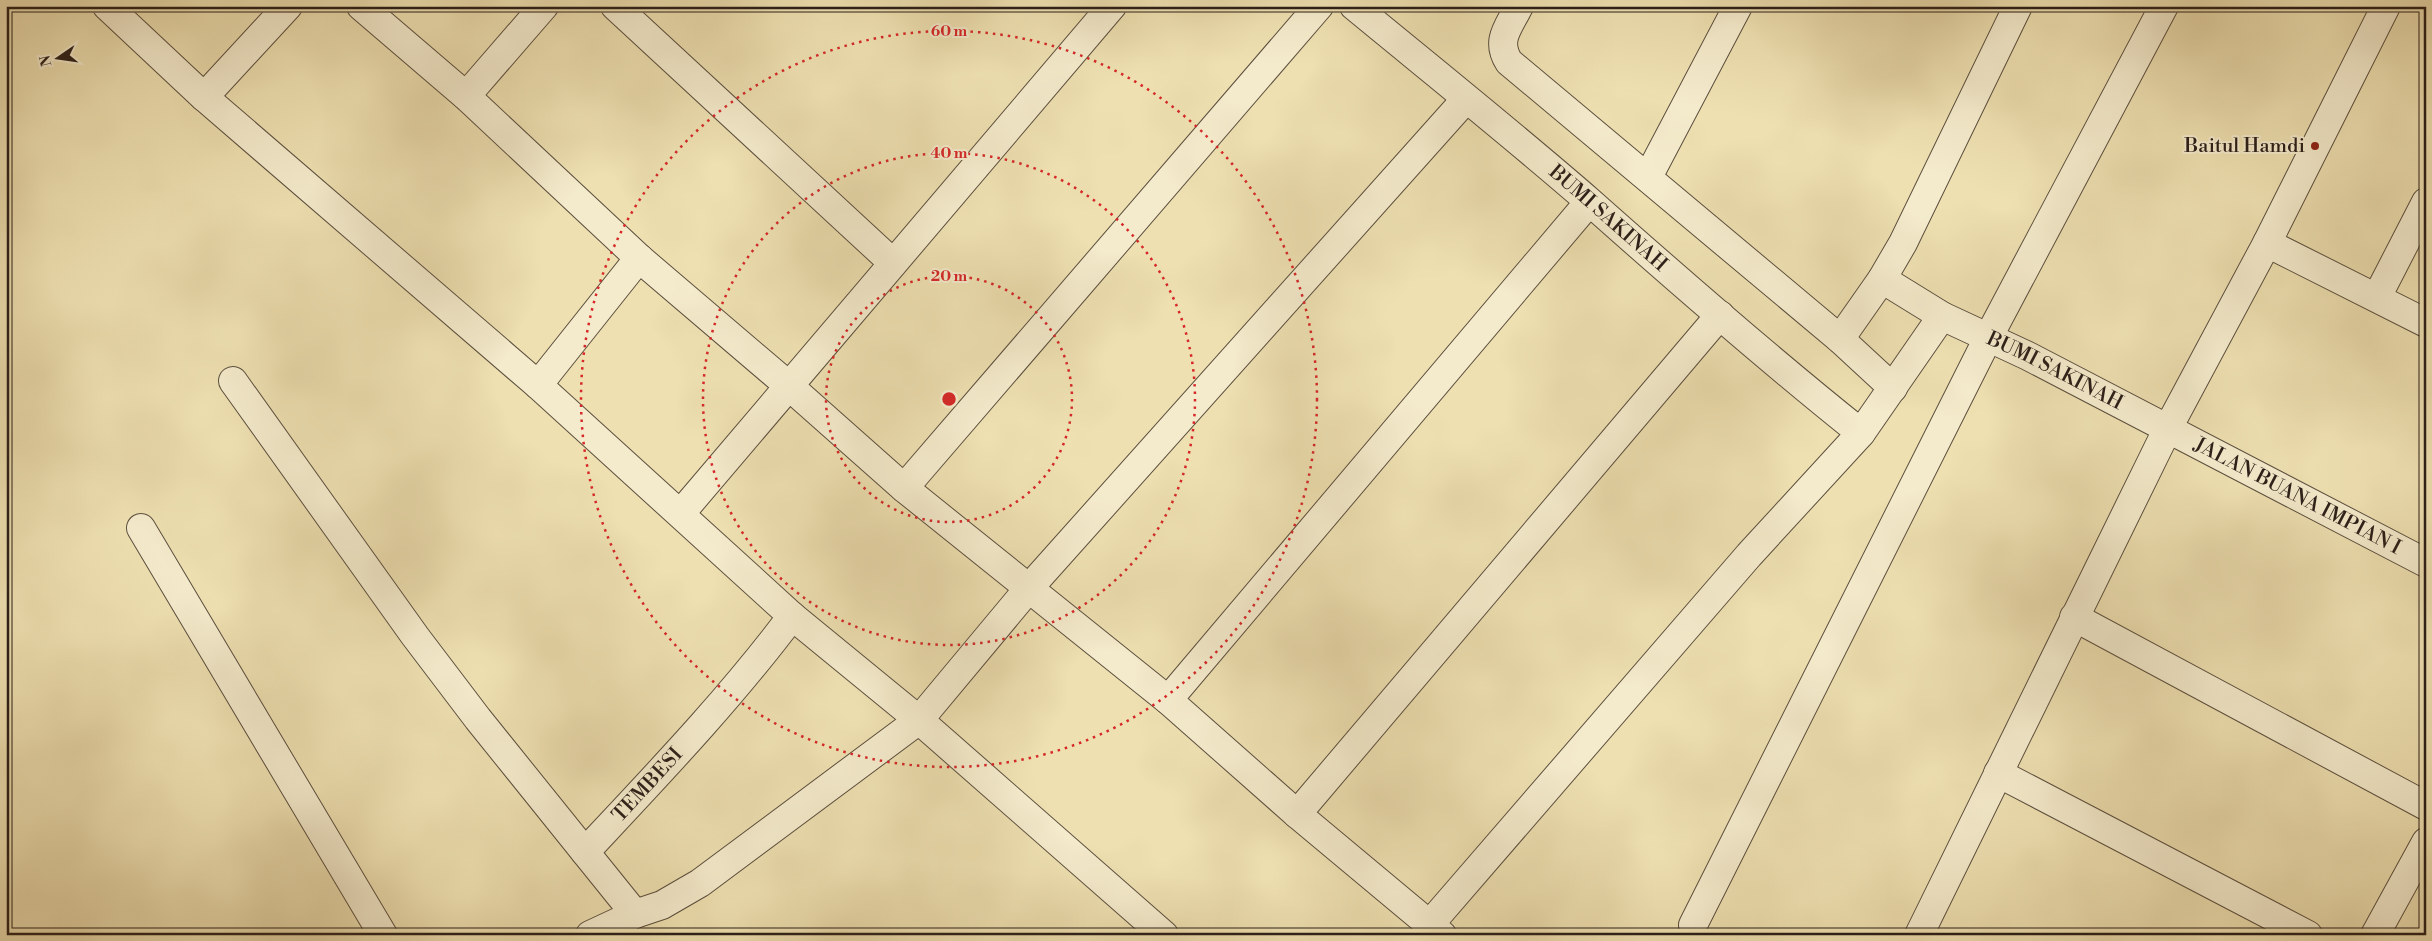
<svg xmlns="http://www.w3.org/2000/svg" width="2432" height="941" font-family="'Libre Bodoni',serif">
  <style>
    .lines { fill: none; stroke-linecap: round; stroke-linejoin: round }
    .street-casing { stroke: #5c4f3f; stroke-width: 30 }
    .street { stroke: #f4ebcc; stroke-width: 28 }
    .ring { fill: none; stroke: #d62828; stroke-width: 2.5; stroke-dasharray: 2.5 5 }
    .poi-dot { fill: #8f2418; stroke: #f4ebcc; stroke-width: 2 }
    .labels { text-anchor: middle; dominant-baseline: central; stroke-width: 4; stroke-linejoin: round; paint-order: stroke }
    .poi-label { font-size: 20px; fill: #2b1f19; stroke: #f4ebcc; text-anchor: end }
    .street-label { font-size: 20px; fill: #2b1f19; stroke: #f4ebcc }
    .centre { fill: #d62828; stroke: #f4ebcc; stroke-width: 2.5 }
    .ring-label { font-size: 15px; text-anchor: middle; font-weight: bold; fill: #d62828; stroke: #f4ebcc; stroke-width: 4; stroke-linejoin: round; paint-order: stroke }
  </style>
  <rect width="100%" height="100%" fill="#eee0b1"/>
  <filter id="stains"><feTurbulence type="fractalNoise" baseFrequency=".004" numOctaves="4"/><feColorMatrix values="0 0 0 0 .2 0 0 0 0 .09 0 0 0 0 .02 0 0 0 .5 -.17"/></filter>
  <radialGradient id="worn" r=".72"><stop offset=".6" stop-color="#630" stop-opacity="0"/><stop offset="1" stop-color="#630" stop-opacity=".3"/></radialGradient>
  <g class="lines">
    <defs>
      <g id="street">
        <path d="M107,6L204,97L538,385L792,616L919,720L1164,935"/>
        <path d="M361,6L466,96L639,258L789,386L904,488L1168,700L1297,814L1442,935"/>
        <path d="M615,6L893,263"/>
        <path id="s1" d="M1354,6C1433,71 1513,135 1590,202C1679,281 1768,359 1861,433"/>
        <path d="M1519,6C1509,27 1495,40 1509,62L1840,339L1893,388"/>
        <path d="M466,96L544,6"/>
        <path d="M204,97L288,6"/>
        <path d="M1648,177L1738,6"/>
        <path d="M2267,243L2426,323"/>
        <path id="s2" d="M1882,279L1942,316L2028,356L2426,563"/>
        <path d="M2377,297L2426,202"/>
        <path d="M1840,339L1882,279L1903,243L2018,6"/>
        <path d="M233,381L415,636L478,719L585,852"/>
        <path d="M538,385L639,258"/>
        <path d="M904,488L1319,6"/>
        <path d="M681,513L1112,6"/>
        <path d="M141,528L383,935"/>
        <path d="M2074,617L2426,806"/>
        <path d="M1168,700L1589,202"/>
        <path d="M1998,773L2308,935"/>
        <path d="M1297,814L1720,315"/>
        <path d="M635,914L662,905L700,883L919,720L1029,588L1466,99"/>
        <path d="M1430,924L1749,555L1861,433L1942,316"/>
        <path d="M1693,925L1988,338L2164,6"/>
        <path id="s3" d="M590,935L635,914L585,852C657,775 729,700 792,616"/>
        <path d="M1919,935L2167,430L2267,243L2386,6"/>
        <path d="M2375,935L2426,842"/>
      </g>
    </defs>
    <use href="#street" class="street-casing"/>
    <use href="#street" class="street"/>
  </g>
  <g class="ring">
    <circle cx="949" cy="399" r="123"/>
    <circle cx="949" cy="399" r="246"/>
    <circle cx="949" cy="399" r="368"/>
  </g>
  <circle class="poi-dot" cx="2315" cy="146" r="5"/>
  <g class="labels">
    <g class="poi-label">
      <text x="2305" y="146">Baitul Hamdi</text>
    </g>
    <g class="street-label">
      <text stroke="none"><textPath href="#s1" startOffset="331">BUMI SAKINAH</textPath></text>
      <text stroke="none"><textPath href="#s2" startOffset="196">BUMI SAKINAH</textPath></text>
      <text stroke="none"><textPath href="#s2" startOffset="469">JALAN BUANA IMPIAN I</textPath></text>
      <text stroke="none"><textPath href="#s3" startOffset="221">TEMBESI</textPath></text>
    </g>
  </g>
  <circle cx="949" cy="399" r="8" class="centre"/>
  <g class="ring-label">
    <text x="949" y="36">60 m</text>
    <text x="949" y="158">40 m</text>
    <text x="949" y="281">20 m</text>
  </g>
  <rect width="2432" height="941" fill="none" stroke="#eee0b1" stroke-width="25"/>
  <rect x="8" y="8" width="2417" height="926" fill="none" stroke="#2b1f19" stroke-width="2.5"/>
  <rect x="12" y="12" width="2407" height="916" fill="none" stroke="#2b1f19"/>
  <g transform="translate(58 58) rotate(257)" stroke="#f4ebcc" stroke-width="4" paint-order="stroke">
  <path d="M0-4L9 19L0 12L-9 19Z" fill="#2b1f19"/>
  <text y="-8" font-size="14" font-weight="bold" text-anchor="middle" fill="#2b1f19">N</text>
  </g>
  <rect width="100%" height="100%" filter="url(#stains)"/>
  <rect width="100%" height="100%" fill="url(#worn)"/>
</svg>
